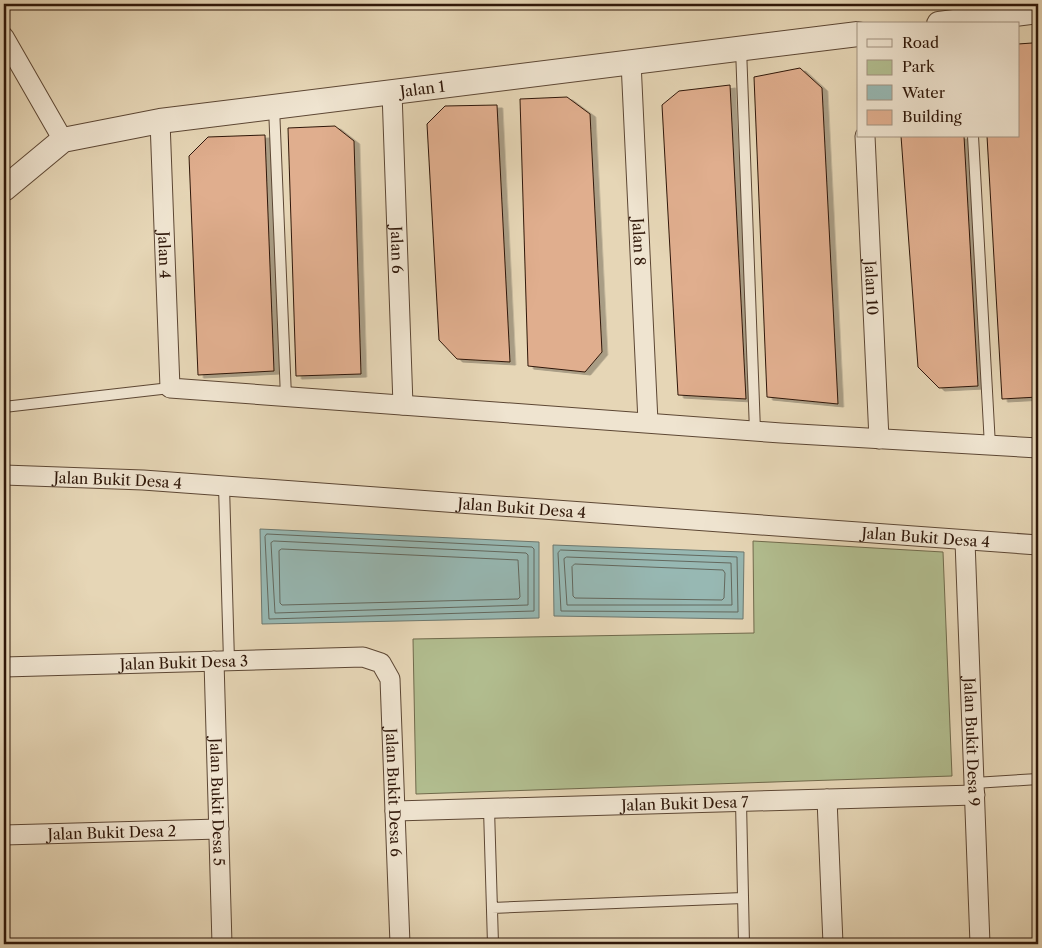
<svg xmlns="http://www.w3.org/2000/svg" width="1042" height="948" font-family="'Libre Caslon Text',serif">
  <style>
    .green { fill: #b2be90; stroke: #706a4c }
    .water { fill: #97b8b3; stroke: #6d786f }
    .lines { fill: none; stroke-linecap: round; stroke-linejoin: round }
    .shore { stroke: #63685e; stroke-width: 1 }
    .building { fill: #e0ae8e; stroke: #2f1709; filter: url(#shadow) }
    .service-casing { stroke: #5d4734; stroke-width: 12 }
    .minor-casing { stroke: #5d4734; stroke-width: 21 }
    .tertiary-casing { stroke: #5d4734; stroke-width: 26 }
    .service { stroke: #efe4d0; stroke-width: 10 }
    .minor { stroke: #efe4d0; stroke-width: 19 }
    .tertiary { stroke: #efe4d0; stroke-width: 24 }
    .labels { text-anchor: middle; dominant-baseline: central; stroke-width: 4; stroke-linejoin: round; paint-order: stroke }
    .street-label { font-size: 15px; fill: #2f1709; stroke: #efe4d0 }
  </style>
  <defs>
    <filter id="shadow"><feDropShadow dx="5.5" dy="3" stdDeviation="0" flood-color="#0004"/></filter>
  </defs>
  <rect width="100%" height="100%" fill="#e6d6b6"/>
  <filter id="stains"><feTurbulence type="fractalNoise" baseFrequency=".004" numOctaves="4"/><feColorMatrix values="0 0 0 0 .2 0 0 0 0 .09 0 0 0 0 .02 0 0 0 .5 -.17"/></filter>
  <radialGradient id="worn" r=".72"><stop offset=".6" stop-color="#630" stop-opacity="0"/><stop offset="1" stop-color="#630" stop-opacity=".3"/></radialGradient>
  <path class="green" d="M753,541L943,552L952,776L416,794L413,639L754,633Z"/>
  <path class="water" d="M260,529L539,542V618L262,624Z
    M553,545L744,552L743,619L554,616Z"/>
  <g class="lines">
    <path class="shore" d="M267,534L532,547L534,549V611L269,619L265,537Z
      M274,541L526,553L528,555V605L275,613L271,543Z
      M282,549L518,560L520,597L518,599L282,605L280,603L279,551Z
      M561,550L737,557L738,612L561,611L558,553Z
      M567,557L731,563L732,605H567L564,559Z
      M575,564L723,570L725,573L724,598L722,600L575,598L573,596L572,567Z"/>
  </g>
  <path class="building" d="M1032,43L1038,48V397L1002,399L987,136H1018V44Z
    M800,68L822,88L838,404L767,397L754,77Z
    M730,85L746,399L678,395L662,105L679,91Z
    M567,97L590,114L602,352L585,372L528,366L520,99Z
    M497,105L510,362L457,359L439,340L427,124L445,106Z
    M335,126L354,141L361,374L296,376L288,128Z
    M265,135L274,371L198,375L189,156L208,137Z
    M901,136H964L978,386L939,388L918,367Z"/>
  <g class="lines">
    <defs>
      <path id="service" d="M741,48L755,431
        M274,107L286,397
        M973,136L990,446
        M4,407L170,388
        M224,486L229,661
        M974,783L1038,779
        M741,802L744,944
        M489,809L493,944
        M492,908L743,898"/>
      <g id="minor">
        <path d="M4,37L63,140"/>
        <path id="s1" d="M631,62L648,422"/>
        <path id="s2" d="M392,92L403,405"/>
        <path id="s3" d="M160,121L170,388L781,433L1038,448"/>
        <path id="s4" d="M865,136L879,439"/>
        <path id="s5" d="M4,475L143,480L1038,545"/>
        <path id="s6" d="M965,541L980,944"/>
        <path id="s7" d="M214,661L222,944"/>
        <path id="s8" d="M4,667L363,657L381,663L390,679L400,944"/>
        <path d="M827,799L833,944"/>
        <path id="s9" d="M395,811L975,795"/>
        <path id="s10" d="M4,835L219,829"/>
      </g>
      <g id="tertiary">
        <path d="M939,24L1038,11"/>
        <path id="s11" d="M4,189L63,140L160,121L858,34"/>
      </g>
    </defs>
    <use href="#service" class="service-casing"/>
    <use href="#minor" class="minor-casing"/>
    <use href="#tertiary" class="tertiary-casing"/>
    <use href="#service" class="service"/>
    <use href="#minor" class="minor"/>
    <use href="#tertiary" class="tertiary"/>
  </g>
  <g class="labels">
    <g class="street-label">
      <text stroke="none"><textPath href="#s11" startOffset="440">Jalan 1</textPath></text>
      <text stroke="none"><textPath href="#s1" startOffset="180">Jalan 8</textPath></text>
      <text stroke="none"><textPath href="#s2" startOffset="158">Jalan 6</textPath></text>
      <text stroke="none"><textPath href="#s3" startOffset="134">Jalan 4</textPath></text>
      <text stroke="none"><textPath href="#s4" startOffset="152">Jalan 10</textPath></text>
      <text stroke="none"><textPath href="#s5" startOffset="114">Jalan Bukit Desa 4</textPath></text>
      <text stroke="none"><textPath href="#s5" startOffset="519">Jalan Bukit Desa 4</textPath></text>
      <text stroke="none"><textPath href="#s5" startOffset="924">Jalan Bukit Desa 4</textPath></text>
      <text stroke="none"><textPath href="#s8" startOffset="180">Jalan Bukit Desa 3</textPath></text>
      <text stroke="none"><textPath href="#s6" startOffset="201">Jalan Bukit Desa 9</textPath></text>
      <text stroke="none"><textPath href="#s8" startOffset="510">Jalan Bukit Desa 6</textPath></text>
      <text stroke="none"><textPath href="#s7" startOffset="141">Jalan Bukit Desa 5</textPath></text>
      <text stroke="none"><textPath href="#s9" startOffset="290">Jalan Bukit Desa 7</textPath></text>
      <text stroke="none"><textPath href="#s10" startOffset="108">Jalan Bukit Desa 2</textPath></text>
    </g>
  </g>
  <rect width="1042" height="948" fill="none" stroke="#e6d6b6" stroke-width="20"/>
  <rect x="5" y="5" width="1032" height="938" fill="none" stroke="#2f1709" stroke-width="2.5"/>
  <rect x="10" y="10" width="1022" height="928" fill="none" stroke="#2f1709"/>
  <rect x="857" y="22" width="162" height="115" fill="#efe4d0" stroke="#a29280"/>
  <rect x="867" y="39" width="25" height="8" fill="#efe4d0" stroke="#a29280"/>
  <text x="902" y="48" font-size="15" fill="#2f1709">Road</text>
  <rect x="867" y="60" width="25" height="15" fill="#b2be90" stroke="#a29280"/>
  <text x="902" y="72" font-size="15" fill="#2f1709">Park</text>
  <rect x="867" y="85" width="25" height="15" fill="#97b8b3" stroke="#a29280"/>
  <text x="902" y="98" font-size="15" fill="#2f1709">Water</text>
  <rect x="867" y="110" width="25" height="15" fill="#e0ae8e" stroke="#a29280"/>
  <text x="902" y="122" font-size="15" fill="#2f1709">Building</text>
  <rect width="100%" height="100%" filter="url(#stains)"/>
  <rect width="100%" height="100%" fill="url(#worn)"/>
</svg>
